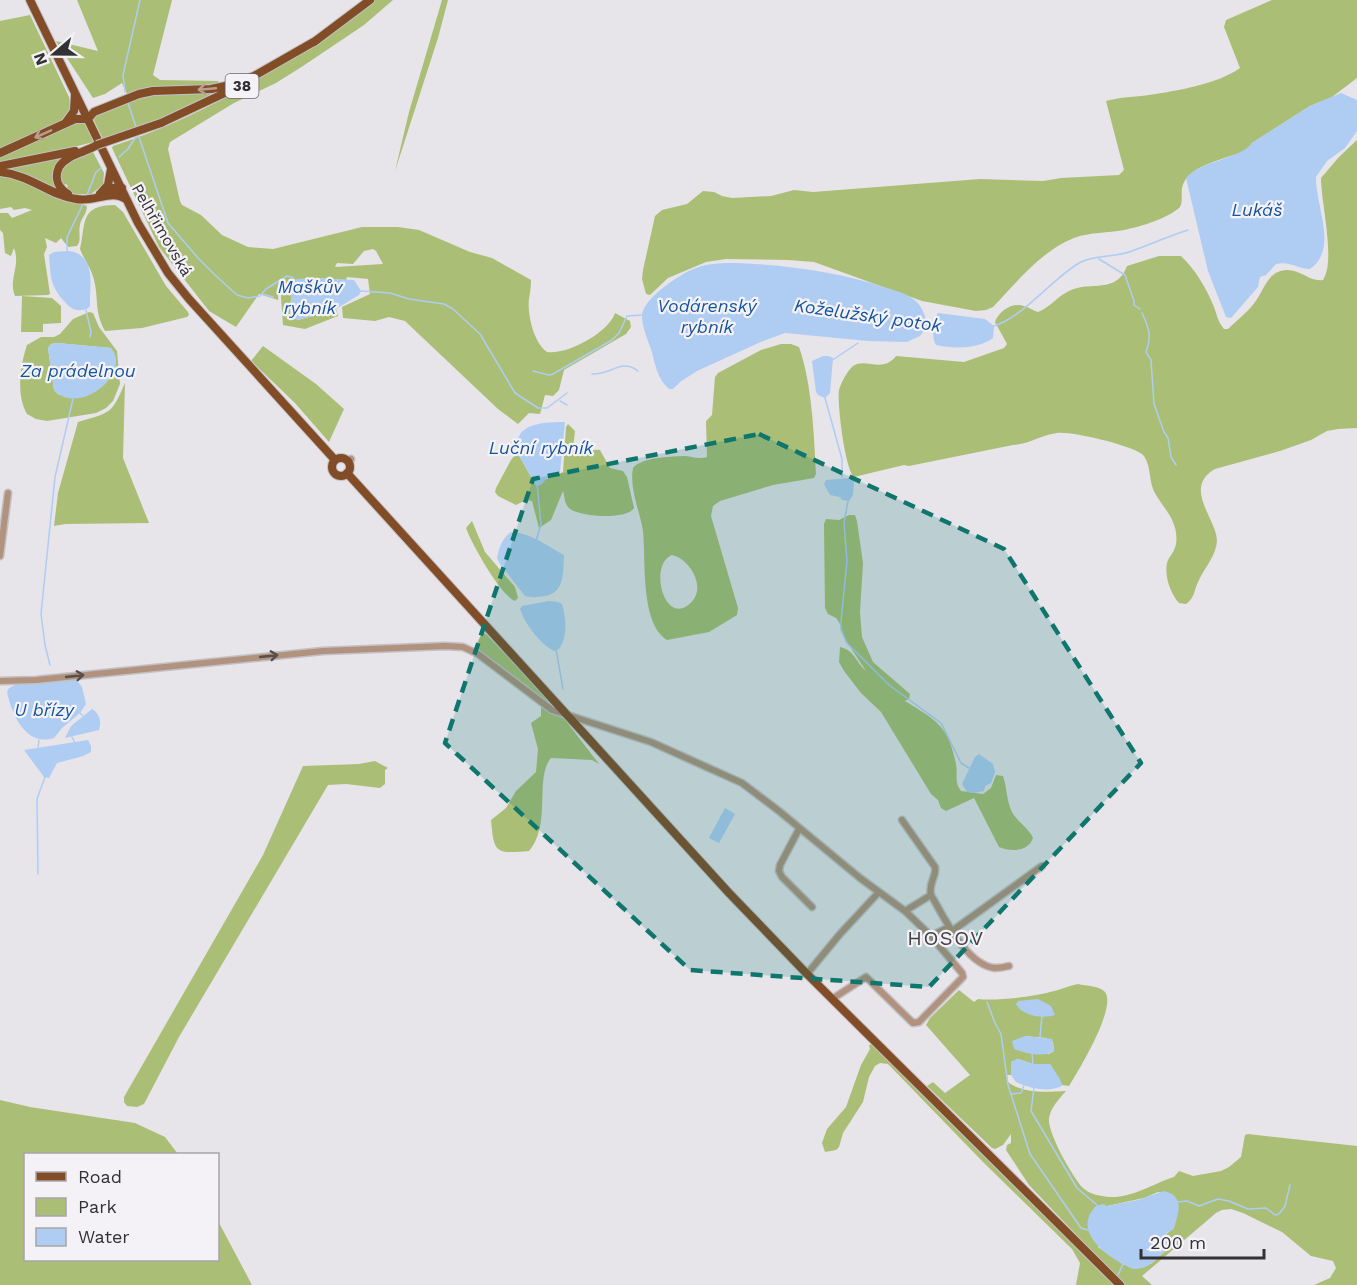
<svg xmlns="http://www.w3.org/2000/svg" width="1357" height="1285" font-family="'Work Sans',sans-serif">
  <style>
    .green { fill: #aabf75; fill-rule: evenodd }
    .water { fill: #afcdf3 }
    .lines { fill: none; stroke-linecap: round; stroke-linejoin: round }
    .stream { stroke: #afcdf3; stroke-width: 1.5 }
    .minor-casing { stroke: #c3c0c5; stroke-width: 9 }
    .major-casing { stroke: #c3c0c5; stroke-width: 10 }
    .minor { stroke: #b1927e; stroke-width: 6 }
    .major { stroke: #814c26; stroke-width: 8 }
    .major-bridge-casing { stroke: #c3c0c5; stroke-width: 10; stroke-linecap: butt }
    .major-bridge { stroke: #814c26; stroke-width: 8 }
    .oneway { stroke: #bb9f8e }
    .oneway2 { stroke: #584e4a }
    .marked { fill: #0f766e; fill-opacity: 0.2; stroke: #0f766e; stroke-width: 4.5; stroke-dasharray: 12 8; stroke-linejoin: round }
    .labels { text-anchor: middle; dominant-baseline: central; stroke-width: 4.5; stroke-linejoin: round; paint-order: stroke }
    .shield { fill: #f5f2f7; stroke: #6c6b6e; stroke-width: 1.5 }
    .shield-label { font-size: 15px; font-weight: bold; fill: #323133 }
    .street-label { font-size: 16px; fill: #323133; stroke: #f5f2f7 }
    .water-label { font-size: 18px; font-style: italic; fill: #14549d; stroke: #f5f2f7 }
    .quarter-label { font-size: 20px; letter-spacing: 1.5px; fill: #424044; stroke: #f5f2f7 }
  </style>
  <rect width="100%" height="100%" fill="#e7e4ea"/>
  <path class="green" d="M77,0H172L153,75L160,80L219,81L217,84L151,88L127,94L122,83L105,94L93,98L56,41L98,51Z
    M375,0H393L364,25L303,66L276,83L234,103L170,142L168,149L180,201L182,205L201,215L222,235L248,247L273,249L362,227H398L419,230L470,252L492,258L531,280C531,287 530,293 529,299C527,315 534,343 547,352C568,355 609,332 615,313L630,321L631,327L626,334L564,370L559,390L553,396L545,395L540,414L529,413L518,424L498,409L405,321L389,317L375,321L343,318L342,307L370,294L368,279L347,277L346,280L317,278L295,280L293,281L290,314L298,320L336,309L338,316L305,329L283,325L281,297L284,277L279,287L278,300L259,294L236,327L209,311L159,247L112,148L113,146C210,114 294,61 375,0ZM373,249L376,251L383,264L335,267L337,263L353,264L364,251Z
    M442,0H448L438,38L395,171L409,112Z
    M1272,0H1357V78L1332,97L1310,106L1252,143L1247,150C1228,159 1187,164 1182,188C1181,195 1183,201 1180,207C1167,219 1142,226 1124,230C1108,233 1090,232 1074,238C1041,251 1017,282 993,307L986,310L976,311L922,301L814,262L788,260L726,259L706,262L668,278L650,295L646,294L642,279L643,270L655,216L662,210L687,204L703,191L714,192L722,196L732,198L771,196L794,190L813,192L980,179L1043,181L1061,178L1119,175L1124,170L1106,101C1120,97 1135,97 1149,95C1176,91 1218,84 1240,68L1224,27L1226,20Z
    M30,15L69,97C71,108 70,113 62,120L0,150V21Z
    M224,90L166,117L103,139L92,116L145,95Z
    M76,121C88,121 90,133 93,142L48,154L0,163V156Z
    M1357,140V428L1338,429L1327,431L1311,440L1280,451L1215,469C1182,488 1217,519 1217,541C1216,556 1205,567 1199,580C1194,589 1195,598 1186,604L1179,603C1170,593 1163,573 1168,560C1171,555 1175,550 1176,544C1179,523 1166,511 1156,495C1148,483 1152,468 1144,456C1136,446 1071,431 1057,433C1042,435 1029,444 1013,445L909,466L904,465L854,477C845,469 837,404 839,390C841,383 847,371 853,366C866,357 882,374 896,356L964,362L1004,348L1007,344L995,322C999,311 1012,302 1024,306C1029,307 1033,311 1038,312C1049,308 1058,296 1069,291C1091,280 1116,295 1127,266L1159,256H1181C1195,269 1207,289 1214,307C1217,315 1218,322 1224,329H1228C1237,320 1248,312 1255,302C1265,289 1267,271 1287,270C1301,270 1310,282 1323,280C1336,261 1321,203 1321,178L1339,157Z
    M93,152L104,173L103,185L91,194H74L65,189L68,186L66,184L62,186L59,180L62,165L79,156Z
    M60,158L53,172L56,189L4,169Z
    M0,175L14,177L69,200L87,206C87,214 81,218 80,225C78,233 82,239 77,246L68,247L61,238L56,243L45,238L47,247L44,254L50,294L48,295L15,296C8,279 21,266 14,248L11,256L5,253L3,233L0,230V213H8L12,218L32,210L25,208L14,210L11,207L0,209Z
    M115,205L123,212L166,286L188,312L189,315L187,317L142,328L105,331C94,311 99,300 94,280C91,267 84,260 80,249C86,224 79,205 115,205Z
    M22,296L52,298L61,306V323L43,324V332H21Z
    M89,312L93,313L99,327L117,351L120,384L113,401L106,408L96,413L47,421L36,419L27,414C16,395 20,366 27,345L41,337H54L60,334L73,319ZM57,343L111,348L116,359L114,371L59,395L54,390L48,348L51,344Z
    M781,344H791L799,347C812,384 814,434 816,474L814,478L773,485L720,501L713,506L711,516L738,608L737,615L709,632L667,640C640,623 646,560 643,531C640,511 629,489 633,468C642,457 669,457 683,456C692,456 698,460 707,457L706,421L712,415L715,377L718,373L761,350ZM672,555C687,558 702,580 696,595C694,600 691,603 687,606C663,622 649,564 672,555Z
    M263,346L316,384L344,409L329,442L295,403L251,361Z
    M125,383L123,458L149,523L65,524L54,526L58,493L78,422C111,412 111,415 125,383Z
    M568,424L575,431L573,448L576,454C586,456 590,448 600,450L610,468L623,471L627,477L634,508C627,520 581,517 570,509C564,504 565,497 563,491L551,520L539,528L532,501L526,500L516,505L498,496L495,492L496,488L511,460L517,452L535,484L563,472L566,427Z
    M849,515H855L857,521L863,563L860,612L862,637L873,662L910,694L909,699L905,701C937,721 948,725 956,764C958,775 954,782 961,791L983,794L991,788L996,775L1003,776C1007,787 1006,799 1012,812C1018,823 1029,828 1033,838C1028,852 1011,852 999,847L974,798L946,811L941,808L938,800L931,794L881,712L861,693L844,671L839,662L840,647C854,650 856,662 866,671L845,639L839,622L836,618L828,614L825,608L824,524L826,519L839,520Z
    M472,521L485,552L515,587L518,598L515,601C501,596 471,543 466,528Z
    M482,633L486,634L556,708H552L475,647Z
    M541,704L563,717L599,764L592,760L551,758C534,778 552,825 529,851C495,854 494,853 491,820L506,808L516,791L536,772L538,749L531,723L541,716Z
    M375,761L388,768L385,770V784L380,788L346,784L328,785L179,1037L144,1104L137,1107L127,1106L124,1102V1097L263,855L303,766L359,764Z
    M1078,984C1086,986 1100,986 1105,992C1117,1007 1079,1070 1069,1086L1062,1085L1050,1064H1033L1018,1059L1011,1062V1075H1007L1008,1082C1023,1094 1047,1092 1066,1091C1059,1099 1051,1107 1049,1118C1047,1132 1073,1178 1083,1188C1089,1194 1100,1196 1109,1197C1133,1198 1152,1184 1174,1177L1179,1171L1193,1176L1221,1171L1229,1167L1241,1157L1245,1135L1248,1134L1357,1146V1285H1314L1330,1278L1336,1268L1333,1261L1311,1256L1282,1232L1243,1213L1231,1209L1222,1210L1216,1213L1142,1276L1152,1285H1124L1029,1185L1006,1150L1007,1145L1011,1143V1134L1003,1145L995,1149L992,1148L927,1086L933,1082L945,1093L970,1075L926,1025L930,1018L959,990L974,1002L978,999C996,1001 1032,997 1050,992C1060,990 1068,986 1078,984ZM1025,1036L1046,1038L1053,1042L1054,1051L1049,1054L1023,1052ZM1158,1192L1174,1196L1178,1202L1174,1228L1165,1235L1173,1244L1151,1264L1124,1265L1098,1247L1107,1206L1144,1198Z
    M873,1044L1116,1285H1076L1080,1263L1072,1249L983,1162L888,1064L880,1063L875,1066L869,1077L863,1102L843,1133L839,1147L836,1150L825,1152L822,1143L827,1129L846,1107L861,1065L870,1049L869,1045Z
    M0,1100L30,1107L135,1123L165,1137L178,1154H26V1260H218V1221L252,1285H0Z"/>
  <path class="water" d="M1341,93L1357,100V131L1345,148L1327,161L1316,177C1315,205 1339,249 1310,269C1297,269 1291,261 1276,264L1266,275L1260,277L1258,287L1231,318L1226,317L1208,271L1186,178C1201,160 1239,160 1252,143L1310,106Z
    M54,252C60,252 68,250 74,252C97,260 89,288 90,306L87,309C75,312 71,309 63,300C49,283 51,276 49,255Z
    M737,263C787,265 840,272 887,288C896,291 906,293 913,299C922,305 926,316 927,327L920,336L907,342L868,341L785,333L763,341L697,371L680,382L673,389H669C658,380 655,365 652,352C648,341 642,327 642,316C642,299 681,273 696,268C709,263 723,263 737,263Z
    M317,278L354,280L361,291L359,295L336,309L298,320L293,319L290,308L293,281L298,279Z
    M938,313L985,319L994,326L993,338C979,349 953,349 936,345C931,338 933,320 938,313Z
    M57,343L111,348C133,374 78,417 54,390L48,348L51,344Z
    M823,356H829L833,358L830,393L825,398L818,395L816,392L812,361Z
    M565,422L560,472L547,478L541,485L536,486L515,448C517,442 519,433 524,430C534,422 553,422 565,422Z
    M850,478L854,481L853,495L849,501L842,500L840,497L830,495L824,484L826,480Z
    M511,532C529,532 549,547 564,555C563,572 565,593 545,596C538,597 532,598 525,596L500,564L497,558C499,548 502,538 511,532Z
    M549,601L558,602L562,604C566,618 568,636 559,649L554,651C540,644 525,624 520,609L522,606Z
    M70,678L76,679L82,687L86,704L80,713L62,728L54,738C26,747 12,715 7,692L9,688L15,685Z
    M92,709C99,713 102,721 99,730L65,738L71,726Z
    M88,740L91,746V752L83,756L57,763L49,778L44,777L24,750Z
    M979,754L993,764L995,772L991,783L985,786L984,791L973,793L967,792L962,784L975,757Z
    M725,808L735,814L719,843L709,838Z
    M1038,999L1051,1006L1055,1015C1043,1019 1022,1016 1016,1004L1018,1001Z
    M1025,1036L1052,1039L1054,1051C1044,1058 1025,1053 1014,1049L1012,1041Z
    M1018,1059L1033,1064H1050L1060,1079L1062,1086C1048,1093 1029,1088 1016,1082L1011,1075V1062Z
    M1164,1191C1186,1196 1178,1216 1173,1230L1166,1233L1173,1244C1159,1254 1152,1270 1133,1269C1110,1259 1070,1233 1096,1206L1103,1204L1107,1206L1138,1200Z"/>
  <g class="lines">
    <path class="stream" d="M125,92L123,75L140,0
      M128,103L136,127
      M138,134L168,223L198,258L215,275L237,295L248,298L260,296L266,289L287,276L292,277L296,281
      M119,157L128,149L137,135
      M87,195L96,172L101,168
      M67,252V237L84,202
      M1099,259L1125,275L1134,301V305L1140,309
      M361,291L390,293L409,299L444,304L453,309L480,334L515,393L538,408H547L567,393
      M262,294L273,297
      M86,310L91,332L90,337
      M1142,313C1149,328 1152,336 1146,352L1151,360L1154,404L1164,432L1168,438L1171,457L1176,465
      M925,326L935,328
      M994,326C1023,317 1051,280 1079,263C1095,254 1115,258 1132,251C1151,244 1169,236 1188,230
      M831,361L858,343
      M533,371L549,375L553,374L612,340L619,333L627,316L642,315
      M592,374C611,375 621,358 638,371
      M825,398L842,459V477
      M560,401L567,405
      M848,501L844,523L847,561L841,621V630L847,643L889,685L941,723L961,763L969,768
      M536,541L541,524L537,484
      M556,649L563,689
      M50,665L45,645L41,614L55,477L73,399
      M80,713L84,717
      M72,737L75,743
      M38,747L39,740
      M38,874L37,799L45,777
      M987,1002L995,1023L1001,1034L1008,1085L1030,1154L1081,1228L1088,1230
      M1040,1037L1042,1016
      M1032,1052L1033,1065
      M1034,1088L1031,1111L1077,1188L1097,1205
      M1012,1094L1021,1093L1024,1085
      M1178,1202L1187,1201L1199,1206L1218,1199L1229,1201L1248,1209L1266,1208L1275,1215L1279,1214L1285,1206L1290,1185
      M1118,1275L1123,1264"/>
    <defs>
      <path id="minor" d="M348,461L351,459
        M0,556L8,493
        M0,681L36,680L323,651L445,646L463,647L478,654L552,710L651,742L742,783L779,811L860,878L905,911L931,936L962,973L963,977L919,1022L913,1023L866,977L832,999
        M902,820L935,867C937,877 928,882 931,895C944,917 966,965 995,968C999,968 1005,967 1009,966
        M799,829L780,865L779,871L782,877L812,907
        M905,911L931,895
        M952,931L1042,866
        M931,936L949,927
        M807,974L840,934L879,892"/>
      <path id="major" d="M30,0L138,223L168,273L189,299L335,460
        M314,42L370,0
        M88,119L94,112L139,94L153,91L211,89L235,84L254,76L317,40
        M66,122L74,111L75,95
        M161,123L244,84
        M0,153L75,119H88
        M0,166L75,151
        M0,172C31,175 49,195 76,199C94,203 112,188 127,200
        M101,193L108,185L111,169
        M68,194C58,188 54,178 59,167C68,154 84,153 97,145
        M100,194L113,188H122
        M332 467a9 9 0 1 1 18 0a9 9 0 1 1-18 0Z
        M347,473L729,893L807,974L1120,1285"/>
    </defs>
    <use href="#minor" class="minor-casing"/>
    <use href="#major" class="major-casing"/>
    <use href="#minor" class="minor"/>
    <use href="#major" class="major"/>
    <defs>
      <path id="major-bridge" d="M97,145L161,123"/>
    </defs>
    <use href="#major-bridge" class="major-bridge-casing"/>
    <use href="#major-bridge" class="major-bridge"/>
  </g>
  <defs><path id="oneway-shaft" d="M-6 0H5M1.5-3L5.5 0L1.5 3" fill="none" stroke-width="1.6" stroke-linecap="round" stroke-linejoin="round" transform="scale(1.5)"/></defs>
  <g class="oneway">
    <use href="#oneway-shaft" transform="translate(207 89) rotate(175)"/>
    <use href="#oneway-shaft" transform="translate(43 134) rotate(156)"/>
  </g>
  <g class="oneway2">
    <use href="#oneway-shaft" transform="translate(269 656) rotate(-6)"/>
    <use href="#oneway-shaft" transform="translate(75 676) rotate(-6)"/>
  </g>
  <path class="marked" d="M759,434L1004,549L1141,763L929,987L690,970L445,743L533,479Z"/>
  <g class="labels">
    <rect class="shield" x="225.5" y="74" width="33" height="24" rx="4.5"/>
    <g class="shield-label">
      <text x="242" y="86">38</text>
    </g>
    <g class="street-label">
      <text transform="translate(162 230) rotate(60)">Pelhřimovská</text>
    </g>
    <g class="water-label">
      <text x="1257" y="209">Lukáš</text>
      <text x="310" y="286">Maškův<tspan x="310" dy="21">rybník</tspan></text>
      <text x="707" y="305">Vodárenský<tspan x="707" dy="21">rybník</tspan></text>
      <text transform="translate(868 315) rotate(8)">Koželužský potok</text>
      <text x="78" y="370">Za prádelnou</text>
      <text x="541" y="447">Luční rybník</text>
      <text x="44" y="709">U břízy</text>
    </g>
    <g class="quarter-label">
      <text x="946" y="938">HOSOV</text>
    </g>
  </g>
  <rect x="24" y="1153" width="195" height="108" fill="#f5f2f7" stroke="#a7a5a9" stroke-width="1.5"/>
  <rect x="36" y="1172" width="30" height="9" fill="#814c26" stroke="#a7a5a9" stroke-width="1.5"/>
  <text x="78" y="1183" font-size="18" fill="#323133">Road</text>
  <rect x="36" y="1198" width="30" height="18" fill="#aabf75" stroke="#a7a5a9" stroke-width="1.5"/>
  <text x="78" y="1213" font-size="18" fill="#323133">Park</text>
  <rect x="36" y="1228" width="30" height="18" fill="#afcdf3" stroke="#a7a5a9" stroke-width="1.5"/>
  <text x="78" y="1243" font-size="18" fill="#323133">Water</text>
  <g transform="translate(54 54) rotate(250)" stroke="#f5f2f7" stroke-width="4.5" paint-order="stroke">
  <path d="M0-4.5L10 22L0 15L-10 22Z" fill="#323133"/>
  <text y="-9" font-size="16" font-weight="bold" text-anchor="middle" fill="#323133">N</text>
  </g>
  <path d="M1141 1249v9h123v-9" fill="none" stroke="#323133" stroke-width="3"/>
  <text x="1150" y="1249" font-size="18" fill="#323133" stroke="#f5f2f7" stroke-width="4.5" paint-order="stroke">200 m</text>
</svg>
